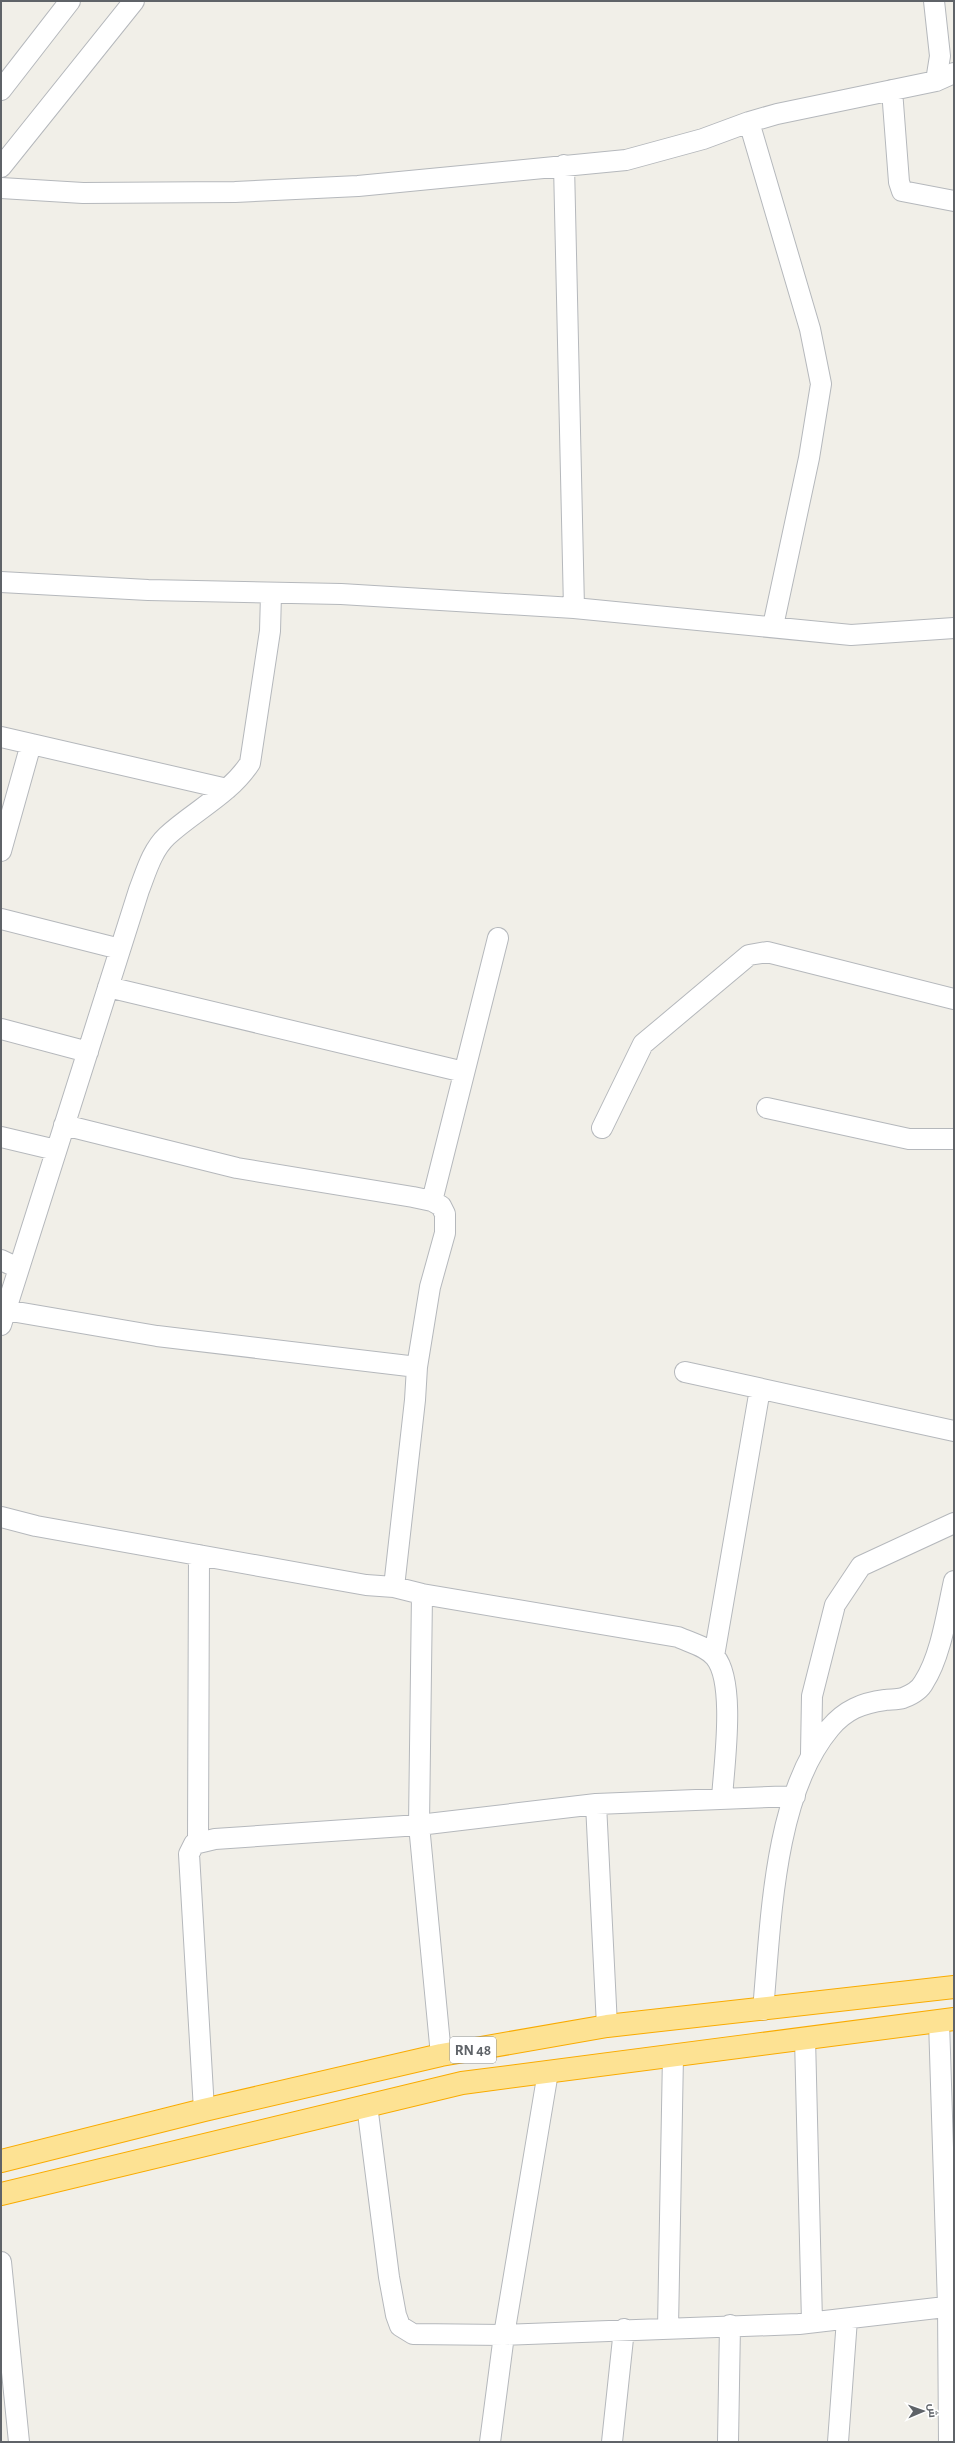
<svg xmlns="http://www.w3.org/2000/svg" width="955" height="2443" font-family="'Alegreya Sans',Cairo,sans-serif">
  <style>
    .lines { fill: none; stroke-linecap: round; stroke-linejoin: round }
    .minor-casing { stroke: #b5b8bc; stroke-width: 22 }
    .highway-casing { stroke: #f9ab00; stroke-width: 24 }
    .minor { stroke: #fff; stroke-width: 20 }
    .highway { stroke: #fde293; stroke-width: 22 }
    .labels { text-anchor: middle; dominant-baseline: central; stroke-width: 3; stroke-linejoin: round; paint-order: stroke }
    .shield { fill: #fff; stroke: #8f9295; stroke-width: 1 }
    .shield-label { font-size: 15px; font-weight: bold; fill: #5f6368 }
  </style>
  <rect width="100%" height="100%" fill="#f1efe8"/>
  <g class="lines">
    <defs>
      <path id="minor" d="M934,1L940,56L936,81
        M1,90L70,1
        M892,90L899,182L902,191L954,201
        M749,122L810,329L821,384L809,458L773,626
        M564,165L574,608
        M1,167L134,1
        M1,188L83,193L235,192L358,186L626,160L703,139L749,122L777,114L936,81L954,73
        M1,582L148,590L341,594L574,608L851,635L954,628
        M1,737L227,789
        M1,851L31,744
        M1,919L120,949
        M108,987L464,1072
        M1,1029L88,1052
        M767,1108L909,1139H954
        M64,1125L237,1168L413,1197L432,1201L441,1206L445,1214V1233L430,1287L417,1367L415,1400L394,1587
        M602,1128L643,1044L749,955L767,952L954,999
        M1,1137L56,1150
        M432,1201L498,938
        M1,1260L18,1268
        M5,1310L157,1336L417,1367
        M1,1325L139,890C146,872 152,850 167,836C194,811 230,794 250,763L270,631L271,594
        M685,1372L954,1431
        M1,1517L36,1526L366,1585L394,1587L422,1594L678,1637C691,1643 706,1646 715,1657C736,1682 724,1765 722,1798
        M422,1594L419,1825L441,2055
        M714,1656L760,1389
        M811,1754L812,1696L835,1605L861,1566L954,1523
        M596,1804L607,2026
        M198,1843L199,1555
        M763,2010C771,1924 773,1796 830,1728C845,1710 862,1703 885,1700C890,1699 897,1700 903,1698C911,1695 920,1690 924,1682C941,1656 947,1612 954,1581
        M939,2021L948,2306L949,2442
        M805,2038L812,2322
        M367,2105L389,2277L396,2315L400,2326L413,2334L504,2335L799,2324L954,2306
        M204,2110L189,1854L194,1844L215,1839L419,1825L596,1804L795,1796
        M1,2262L19,2442
        M668,2328L673,2055
        M490,2442L504,2335L548,2072
        M612,2442L624,2329
        M728,2442L730,2325
        M838,2442L847,2319"/>
      <path id="highway" d="M1,2161L204,2110L441,2055L607,2026L954,1987
        M1,2194L462,2083L954,2019"/>
    </defs>
    <use href="#minor" class="minor-casing"/>
    <use href="#highway" class="highway-casing"/>
    <use href="#minor" class="minor"/>
    <use href="#highway" class="highway"/>
  </g>
  <g class="labels">
    <rect class="shield" x="450" y="2037" width="46" height="26" rx="3"/>
    <g class="shield-label">
      <text x="473" y="2050">RN 48</text>
    </g>
  </g>
  <rect width="955" height="2443" fill="none" stroke="#5f6368" stroke-width="4"/>
  <g transform="translate(923 2411) rotate(88)" stroke="#ffffff" stroke-width="3" paint-order="stroke">
  <path d="M0-3L7 15L0 10L-7 15Z" fill="#5f6368"/>
  <text y="-6" font-size="11" font-weight="bold" text-anchor="middle" fill="#5f6368">ش</text>
  </g>
</svg>
